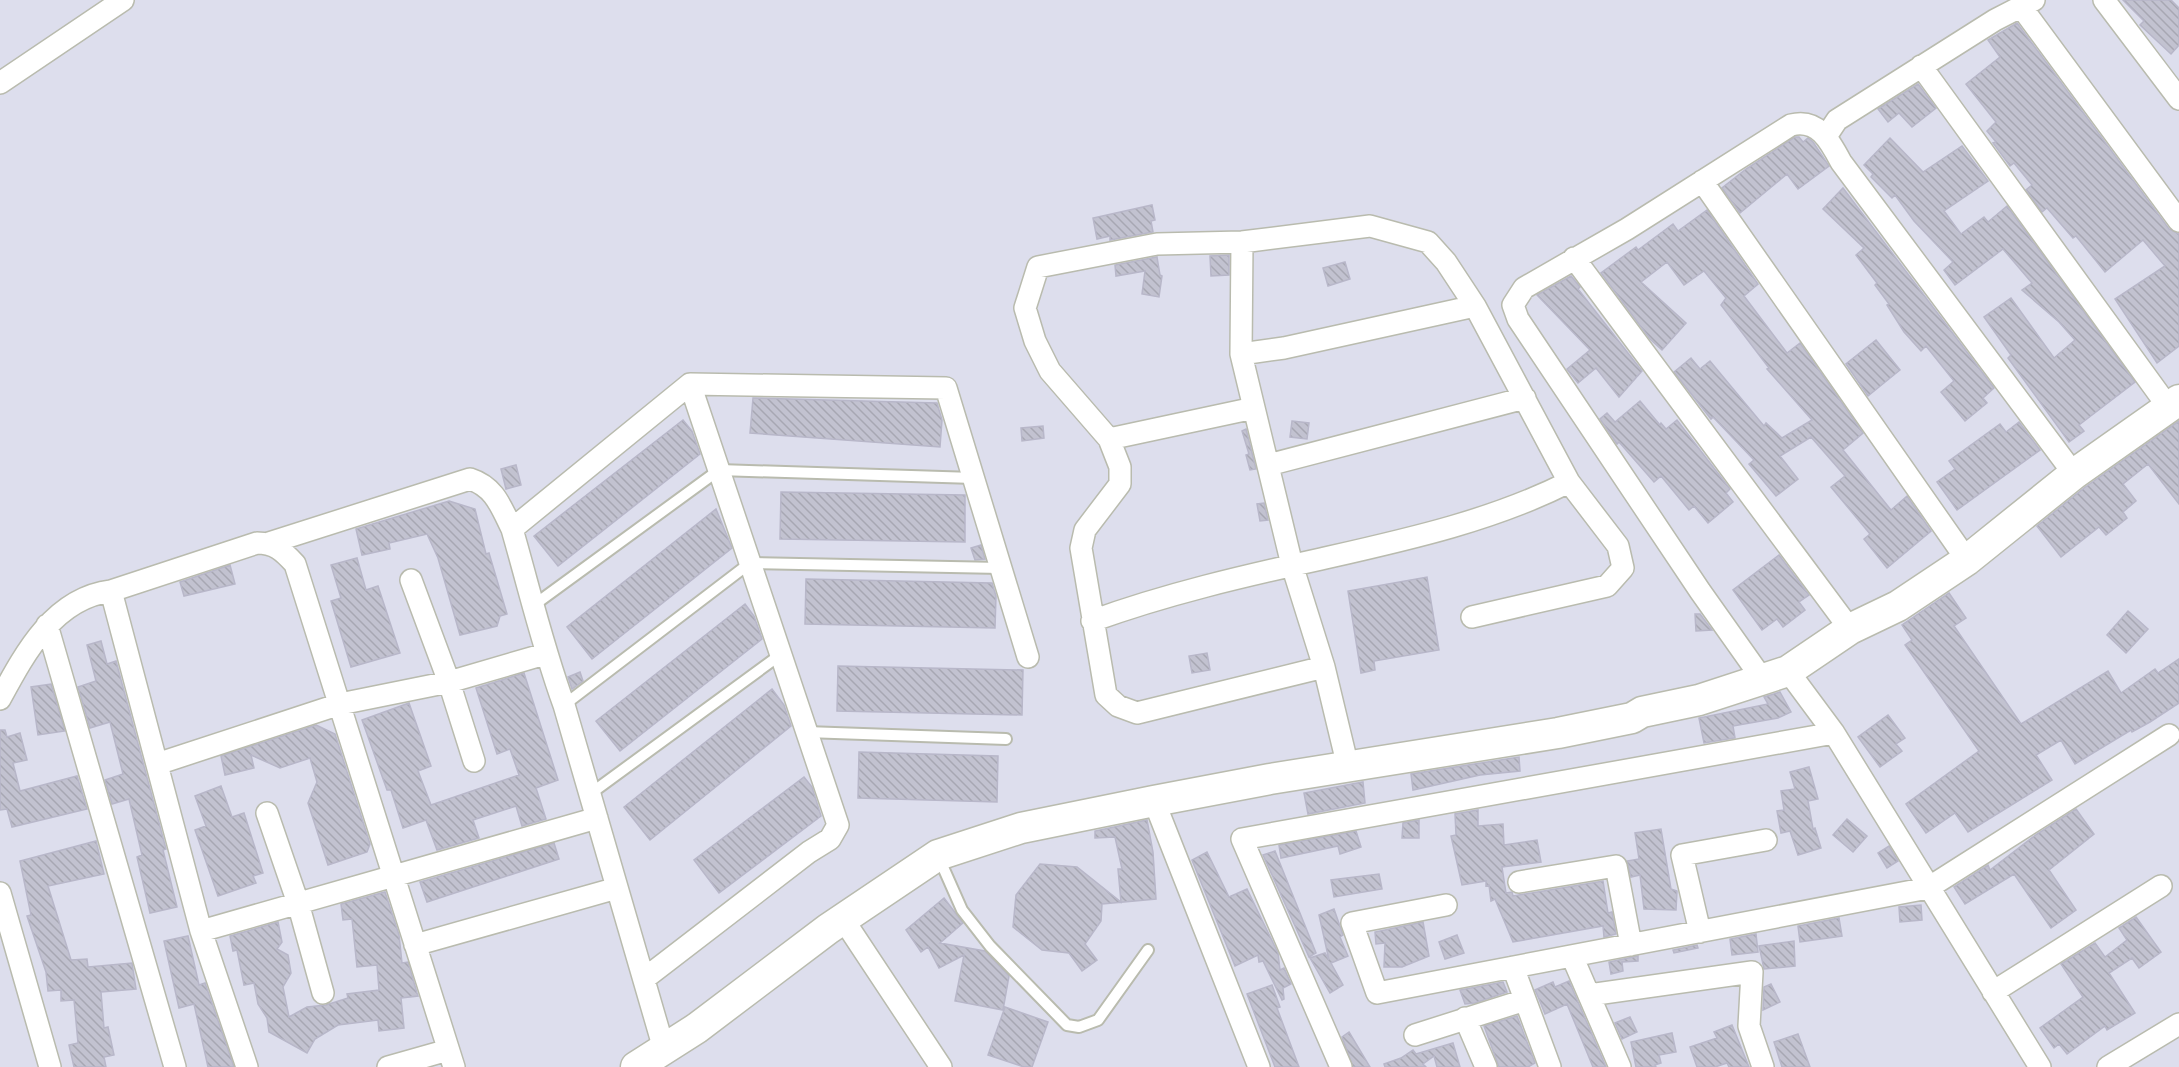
<svg xmlns="http://www.w3.org/2000/svg" width="2179" height="1067" font-family="Manrope,sans-serif">
  <style>
    .building { fill: url(#building-back-hatch); stroke: #b8b7c9; stroke-width: 1.5 }
    .lines { fill: none; stroke-linecap: round; stroke-linejoin: round }
    .service-casing { stroke: #b9bbae; stroke-width: 14 }
    .minor-casing { stroke: #b9bbae; stroke-width: 24 }
    .secondary-casing { stroke: #b9bbae; stroke-width: 33 }
    .service { stroke: #fff; stroke-width: 10 }
    .minor { stroke: #fff; stroke-width: 21 }
    .secondary { stroke: #fff; stroke-width: 30 }
  </style>
  <defs>
    <pattern id="building-back-hatch" width="6" height="6" patternUnits="userSpaceOnUse" patternTransform="scale(1.5)"><rect width="6" height="6" fill="#c2c2d0"/><path d="M-1 5l2 2M0 0l6 6M5-1l2 2" fill="none" stroke="#a7a7b3"/></pattern>
  </defs>
  <rect width="100%" height="100%" fill="#dddeed"/>
  <path class="building" d="M2123,0H2171L2179,8V45L2171,54L2140,25L2144,21Z
    M2017,23L2169,229L2179,234V346L2157,363L2115,299L2165,266L2143,240L2105,272L2076,236L2073,238L2047,208L2042,212L2026,190L2032,185L2014,163L2010,166L1993,143L1996,142L1987,131L1996,122L1966,84L2000,57L1988,40Z
    M1918,84L1936,108L1912,127L1899,113L1888,122L1878,109Z
    M1795,137H1799L1803,142L1808,138L1813,142L1829,166L1798,189L1787,174L1740,213L1722,188L1746,169Z
    M1890,138L1923,172L1962,146L1988,181L1944,211L1961,234L1984,217L1988,222L2007,206L2135,382L2079,425L2084,431L2069,442L2008,358L2011,355L1984,317L2011,298L2054,358L2075,340L2059,322L2022,290L2032,283L2003,249L1955,285L1944,270L1953,262L1914,221L1895,195L1892,198L1871,177L1873,174L1864,165Z
    M1843,188L1994,388L1983,398L1987,403L1965,421L1941,392L1954,381L1926,346L1921,351L1904,332L1887,305L1889,304L1875,285L1877,283L1856,255L1864,248L1823,209Z
    M1152,205L1155,220L1151,221L1153,232L1110,240V236L1097,239L1093,218Z
    M1707,210L1758,284L1744,296L1787,353L1800,343L1863,433L1843,450L1891,510L1907,496L1931,531L1887,568L1864,539L1870,534L1831,487L1845,476L1811,437L1780,456L1798,479L1776,496L1749,464L1754,460L1713,417L1711,419L1674,372L1691,358L1700,369L1710,361L1764,426L1766,423L1782,438L1812,420L1767,369L1769,368L1721,305L1726,298L1704,271L1684,285L1667,262L1641,282L1686,323L1662,350L1650,339L1601,273L1636,247L1638,250L1673,224L1678,231Z
    M1229,255V275L1211,276L1210,256Z
    M1157,257L1160,275L1162,276L1159,297L1142,294L1145,271L1116,276L1115,265Z
    M1345,262L1350,279L1328,286L1323,268Z
    M1571,276L1580,287L1578,289L1642,371L1619,397L1596,368L1578,383L1567,369L1590,350L1537,295Z
    M1876,340L1900,370L1868,396L1846,364Z
    M753,398L937,403L942,420L940,447L750,433Z
    M1640,401L1660,425L1661,423L1666,429L1677,420L1730,489L1726,493L1733,502L1708,523L1694,506L1689,510L1661,476L1654,482L1619,442L1617,444L1600,419L1607,413L1615,422Z
    M683,420L692,431L700,454L558,566L534,536Z
    M1292,421L1309,423L1307,439L1290,437Z
    M2179,421V504L2148,464L2123,484L2136,501L2123,512L2127,518L2106,535L2099,527L2061,557L2037,526L2084,488Z
    M2019,422L2040,450L1957,510L1937,482L1955,469L1949,461L2000,424L2006,432Z
    M1043,426L1044,438L1022,441L1021,428Z
    M1246,429L1256,469L1250,470L1246,455L1249,454L1242,431Z
    M516,465L521,485L506,489L501,469Z
    M781,492L965,495V542L780,539Z
    M449,501L475,509L486,554L489,553L507,614L500,616L497,626L460,635L438,558L427,534L389,543L390,549L362,555L356,529Z
    M1264,503L1268,520L1260,521L1257,504Z
    M716,509L732,548L592,659L567,627Z
    M981,545L985,559L975,560L971,548Z
    M1779,555L1809,595L1799,602L1805,610L1783,627L1777,619L1762,630L1733,590Z
    M357,558L366,590L378,586L400,653L351,667L331,601L341,598L331,565Z
    M230,565L235,584L184,596L180,582Z
    M1427,577L1439,650L1374,661L1375,670L1361,673L1348,591Z
    M806,579L992,583L996,596L995,628L805,624Z
    M1949,593L1966,618L1954,626L2021,724L2108,671L2121,693L2155,669L2158,673L2179,659V703L2150,722L2132,732L2131,730L2075,764L2061,740L2036,755L2052,780L1968,832L1955,813L1926,833L1906,804L1979,751L1905,645L1912,640L1902,625Z
    M745,604L754,616L762,639L620,751L596,721Z
    M2128,611L2148,629L2126,653L2107,635Z
    M1695,614H1700L1712,630L1696,631Z
    M101,641L107,664L116,661L166,849L163,850L177,907L150,913L137,857L142,855L129,799L112,804L105,780L123,774L110,722L90,728L78,687L96,681L87,645Z
    M1207,653L1210,670L1192,673L1189,656Z
    M838,666L1023,670L1022,715L837,711Z
    M580,672L583,681L572,689L568,677Z
    M524,673L558,780L536,788L546,819L522,826L516,806L473,820L479,838L437,850L426,820L403,828L391,790H387L362,720L409,703L431,766L418,771L431,805L519,775L510,749L497,754L476,688Z
    M51,684L65,731L38,735L31,687Z
    M772,689L784,705L791,726L650,840L624,807Z
    M1780,692L1791,712L1778,718L1733,726L1735,738L1704,743L1699,718L1768,704L1764,697Z
    M1888,715L1905,738L1896,744L1902,751L1880,767L1858,737Z
    M316,725L335,734L370,844L367,852L328,865L308,803L317,782L310,758L280,768L251,755L254,768L225,775L221,756Z
    M0,730H5L7,737L20,733L27,760L13,763L20,791L77,776L87,809L12,827L7,809L0,810Z
    M859,752L998,756L997,802L858,798Z
    M1519,757L1520,771L1480,775L1413,790L1411,774Z
    M1809,767L1818,799L1808,801L1813,829L1815,828L1821,848L1798,855L1790,831L1781,833L1777,811L1784,810L1781,791L1795,789L1790,772Z
    M804,777L812,787L821,816L719,893L694,860Z
    M1363,782L1365,803L1308,814L1304,793Z
    M221,786L232,817L244,813L263,873L253,876L256,883L218,896L195,830L206,826L195,796Z
    M2076,809L2094,834L2049,870L2076,910L2051,928L2014,874L1965,904L1954,887L1988,865L1990,870L2037,834Z
    M1478,810V826L1503,824L1504,845L1537,840L1541,862L1502,867L1506,893L1512,892L1513,896L1603,881L1608,913L1612,912L1616,934L1604,937L1603,926L1513,942L1495,899L1491,901L1489,885L1486,886V881L1462,885L1451,836L1456,835L1455,814Z
    M1847,819L1867,836L1853,852L1833,835Z
    M1147,820L1153,852L1156,899L1102,904L1101,921L1085,944L1097,960L1082,971L1069,953L1042,950L1013,927L1016,895L1040,864L1077,867L1121,902L1118,869H1122L1115,837L1095,838V831Z
    M1419,820V838H1402L1403,823Z
    M1661,829L1671,889L1677,891L1676,910L1644,909L1640,875L1631,877L1627,861L1639,859L1635,833Z
    M1356,831L1361,847L1340,854L1338,846L1281,858L1279,845Z
    M96,841L104,874L48,886L71,960L87,959L88,967L132,963L136,989L101,992L104,1028L108,1027L114,1055L104,1057L106,1067H74L69,1045L78,1043L74,1000L61,1001V990L48,991L46,972L27,916L31,915L20,861Z
    M554,843L559,859L427,902L420,882Z
    M1889,846L1898,861L1887,868L1878,853Z
    M1275,851L1316,953L1309,957L1263,855Z
    M1207,852L1229,897L1247,889L1278,953L1280,970L1284,968L1291,984L1283,988L1284,999L1282,1000L1263,961L1259,962L1258,955L1235,966L1192,860Z
    M1379,874L1382,889L1334,897L1331,880Z
    M385,892L399,935L402,963L408,962L417,993L418,996L401,998L404,1028L379,1031L378,1020L338,1025L315,1039L307,1053L269,1032L267,1018L258,1004L254,983L244,985L237,950L233,951L230,936L278,922L282,942L277,949L288,955L291,973L283,987L289,1017L307,1007L326,1005L348,998L347,994L379,990L377,965L357,967L352,919L343,920L341,904Z
    M944,898L963,923L940,943L985,951L1009,976L1003,1010L955,1001L964,955L939,968L928,947L921,952L906,930Z
    M1921,905L1922,920L1900,922L1899,907Z
    M1334,909L1343,935L1340,937L1348,956L1331,963L1343,985L1330,993L1310,958L1325,953L1329,960L1319,915Z
    M2136,917L2161,952L2139,968L2132,958L2109,973L2135,1013L2107,1030L2105,1026L2067,1054L2059,1044L2054,1048L2040,1028L2083,997L2061,964L2095,943L2105,957L2127,940L2119,928Z
    M1839,918L1842,936L1800,942L1798,926Z
    M1423,922L1429,956L1402,967H1384L1385,943L1376,944L1375,932Z
    M1756,934L1758,952L1732,955L1730,939Z
    M1457,935L1464,953L1445,959L1439,942Z
    M188,936L199,985L205,983L234,1067H208L194,1004L179,1008L164,941Z
    M1794,941L1795,966L1764,969L1759,946Z
    M1697,945L1698,948L1674,953L1673,950Z
    M1638,956V961L1622,962L1623,971L1611,974L1609,962Z
    M1569,981L1606,1067H1593L1567,1004L1545,1014L1539,999L1535,990L1553,982L1555,987Z
    M1503,982L1507,992L1475,1003L1465,1004L1460,990Z
    M1771,984L1780,1002L1763,1010L1764,987Z
    M1272,985L1280,1007L1277,1008L1299,1067H1275L1247,994Z
    M1005,1007L1048,1022L1032,1067H1024L988,1055Z
    M1517,1016L1535,1063L1528,1067H1499L1484,1026Z
    M1630,1017L1637,1032L1622,1039L1615,1023Z
    M1732,1025L1749,1067H1729L1727,1063L1715,1067H1697L1690,1047L1717,1038L1714,1032Z
    M1349,1032L1370,1067H1353L1342,1037Z
    M1672,1033L1676,1052L1659,1055L1661,1063L1655,1065L1656,1067H1636L1631,1042Z
    M1798,1034L1810,1067H1782L1774,1042Z
    M1453,1043L1460,1067H1437L1434,1056L1423,1064L1426,1067H1385L1384,1064L1401,1058L1413,1050L1416,1054Z"/>
  <g class="lines">
    <defs>
      <path id="service" d="M534,605L719,470L974,478
        M564,705L750,563L1001,568
        M806,732L1006,739
        M590,794L780,655
        M939,858L962,910L990,946L1067,1025L1079,1027L1098,1020L1148,950"/>
      <path id="minor" d="M2104,0L2179,99
        M2022,8L2179,221
        M1921,66L2169,408
        M0,83L123,0
        M1827,135L1837,120L1995,20L2034,0
        M1702,181L1967,560
        M1242,242L1241,354L1292,565L1324,667L1348,767
        M1574,258L1850,629
        M1241,354L1284,348L1475,306
        M690,384L946,388L1028,657
        M1109,439L1254,408
        M1268,465L1525,398
        M269,543L470,479C495,487 501,507 512,529
        M411,580L449,682L474,761
        M111,591L201,931L247,1067
        M1092,621C1166,594 1244,576 1321,559C1405,540 1492,521 1569,482
        M47,625L175,1067
        M1324,667L1137,713L1118,706L1106,695L1081,548L1085,530L1120,484V467L1109,439L1050,371L1035,341L1025,308L1038,267L1157,244L1242,242L1370,226L1428,242L1446,262L1475,306L1569,482L1618,546L1623,568L1607,586L1472,617
        M1788,671L1834,733L2040,1067
        M1763,680L1700,591L1518,319L1513,305L1524,288L1627,229L1791,125C1818,118 1830,141 1841,162L2074,474
        M0,699C25,653 54,598 111,591L257,543C275,543 283,551 295,564L454,1067
        M157,764L340,704L449,682L545,654
        M1154,801L1259,1067
        M267,813L298,903L323,993
        M1519,882L1616,866L1631,945
        M0,893L50,1067
        M1446,905L1352,923L1377,993L1928,888L2169,735
        M843,919L941,1067
        M201,931L597,818
        M1700,932L1682,855L1766,840
        M415,945L617,888
        M1572,956L1620,1067
        M1513,967L1550,1067
        M644,979L809,852L830,839L838,825L690,384L512,529C529,588 543,648 564,705L664,1049
        M1993,992L2161,886
        M1589,995L1752,972L1749,1026L1763,1067
        M1465,1018L1486,1067
        M1415,1035L1525,1000
        M388,1067L448,1050
        M1341,1067L1242,839L1834,733
        M2108,1067L2179,1024"/>
      <path id="secondary" d="M636,1067L697,1028L828,929L938,855L1021,828L1154,801L1270,779L1558,733L1632,718L1642,712L1699,700L1788,671L1850,629L1898,606L1967,560L2074,474L2179,400"/>
    </defs>
    <use href="#service" class="service-casing"/>
    <use href="#minor" class="minor-casing"/>
    <use href="#secondary" class="secondary-casing"/>
    <use href="#service" class="service"/>
    <use href="#minor" class="minor"/>
    <use href="#secondary" class="secondary"/>
  </g>
</svg>
